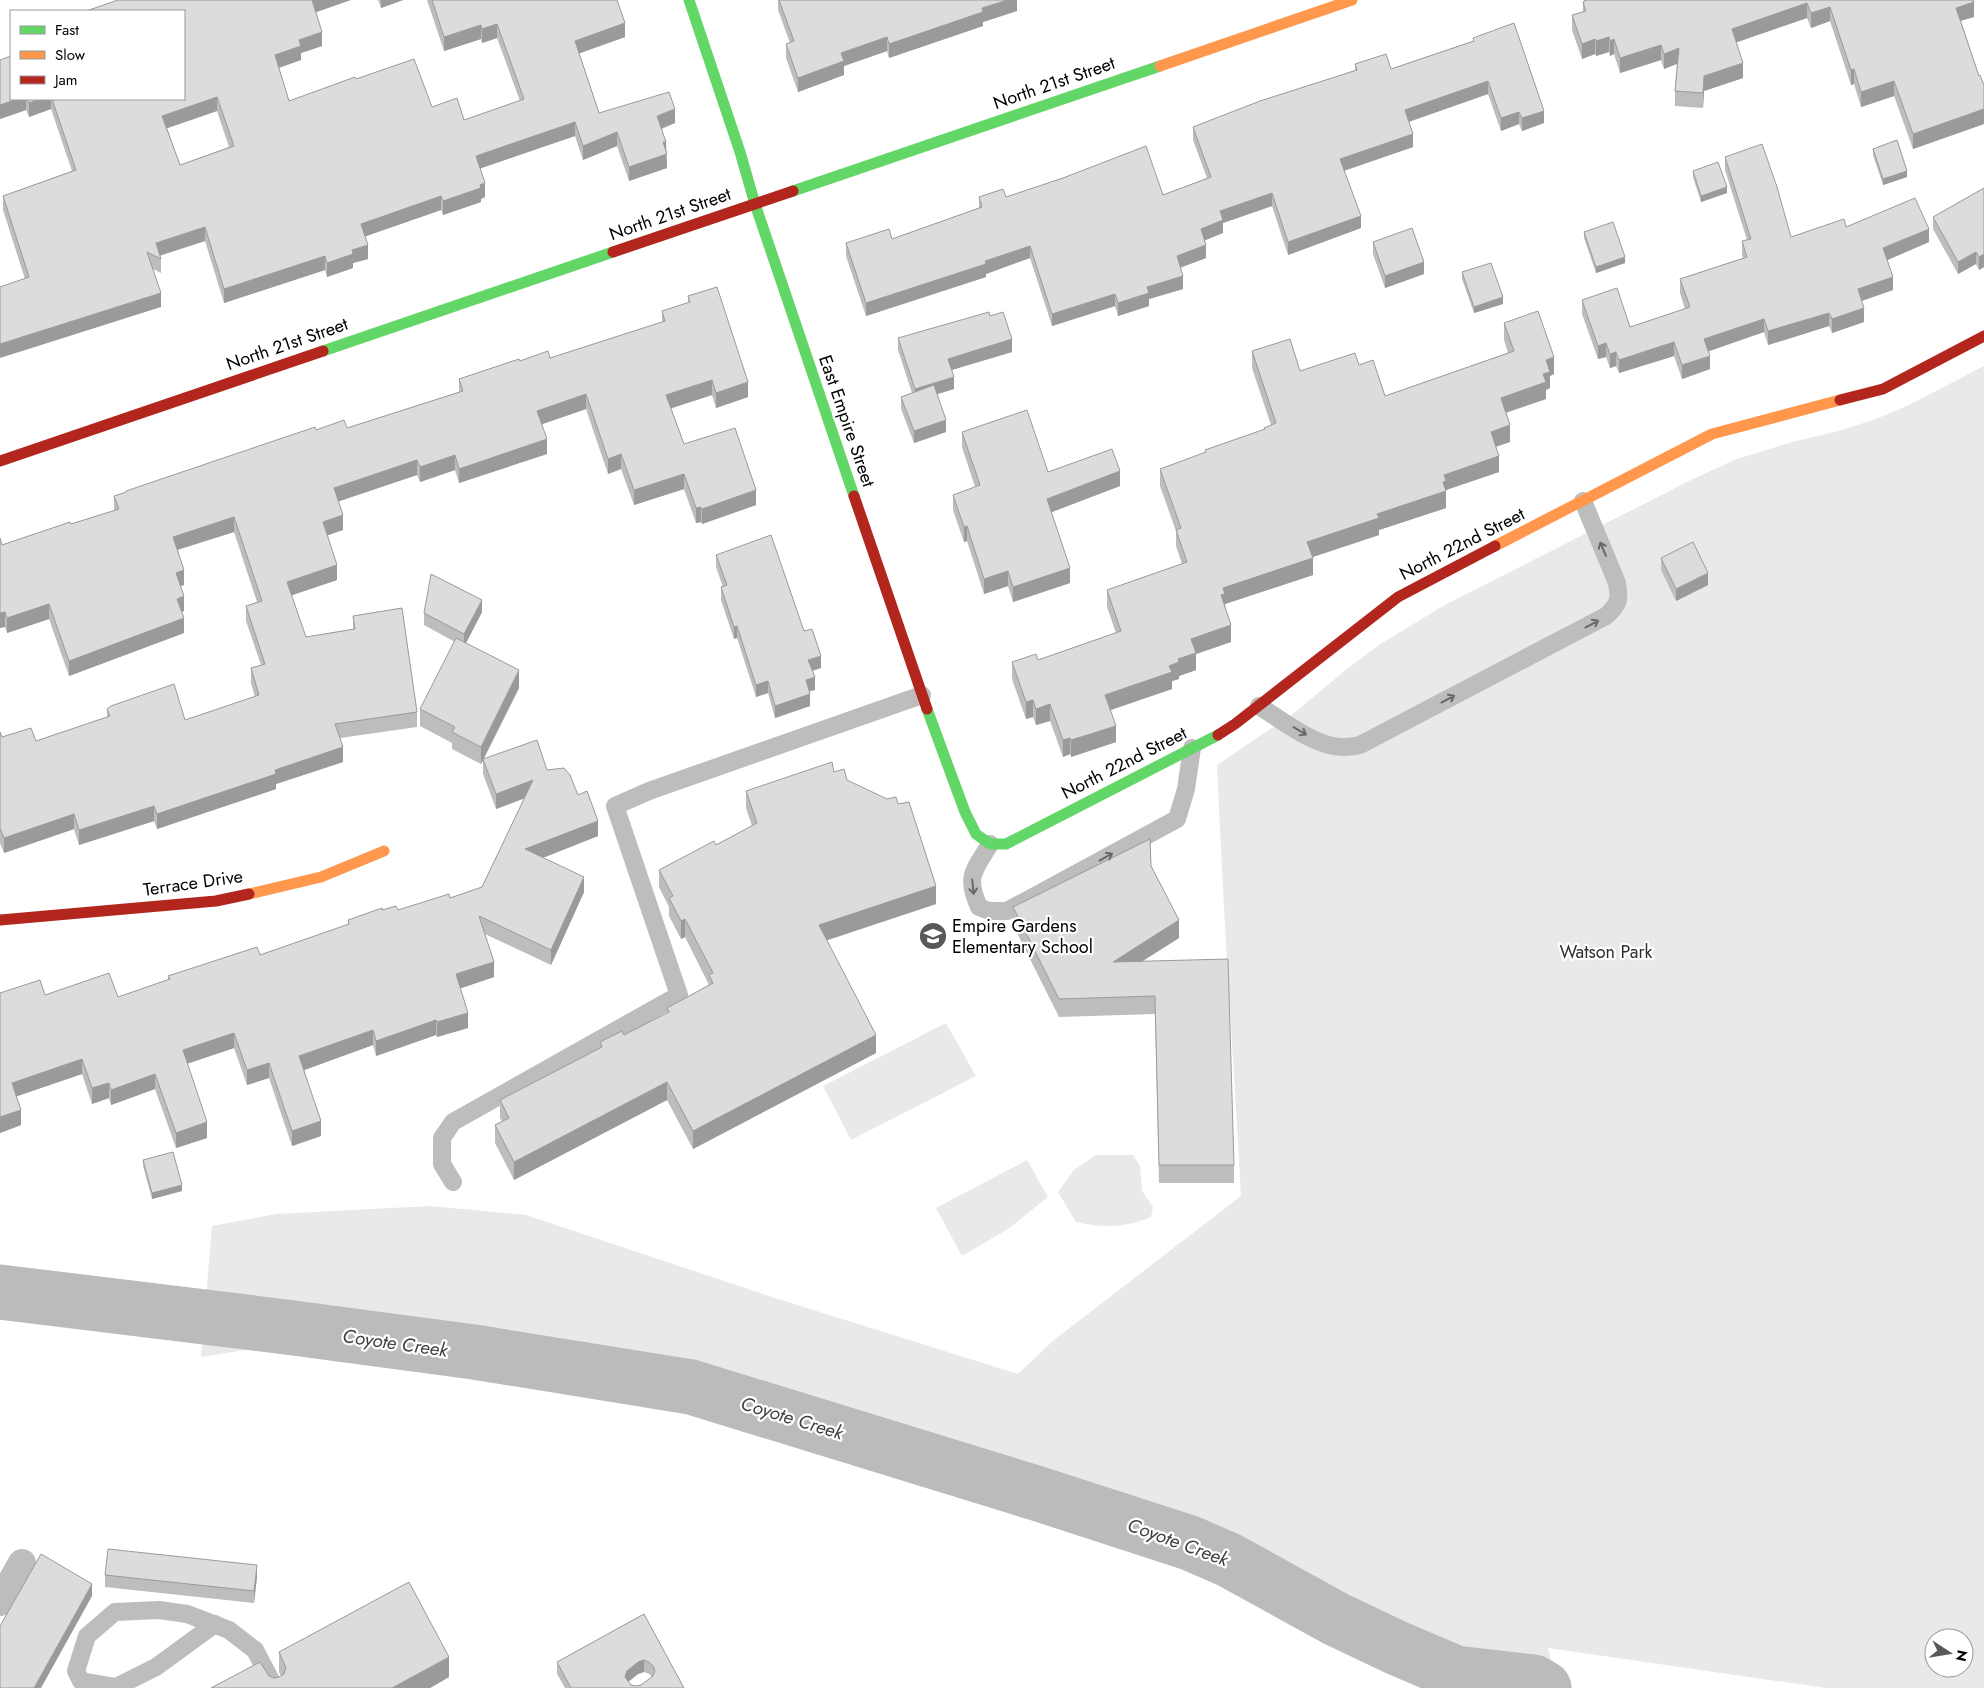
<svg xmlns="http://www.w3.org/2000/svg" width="1984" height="1688" font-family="Jost,sans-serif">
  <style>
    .green { fill: #e9e9e9; fill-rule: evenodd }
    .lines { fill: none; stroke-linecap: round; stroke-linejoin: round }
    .stream { stroke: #bbb; stroke-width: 9 }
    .river { stroke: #bbb; stroke-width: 55 }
    .lane { stroke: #bdbdbd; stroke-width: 18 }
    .street { stroke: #bdbdbd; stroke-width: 28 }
    .fast { stroke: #63d668; stroke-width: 11 }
    .slow { stroke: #ff974d; stroke-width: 11 }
    .jam { stroke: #b3261e; stroke-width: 11 }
    .wall { fill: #bdbdbd; fill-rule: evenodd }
    .shaded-wall { fill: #9a9a9a }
    .building { fill: #dcdcdc; stroke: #9a9a9a; fill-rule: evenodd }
    .oneway { stroke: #686868 }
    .labels { text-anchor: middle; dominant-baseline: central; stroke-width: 4.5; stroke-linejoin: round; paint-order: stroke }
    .street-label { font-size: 18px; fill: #000; stroke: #fff }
    .poi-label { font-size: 18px; fill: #000; stroke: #fff; text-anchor: start }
    .park-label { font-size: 18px; fill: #2e2e2e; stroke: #fff }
    .water-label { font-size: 19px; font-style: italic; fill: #3f3f3f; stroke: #fff }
  </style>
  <rect width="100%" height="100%" fill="#fff"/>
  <path class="green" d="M1984,366V1688H1826L1548,1648L1558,1688H1472L1439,1668L1364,1634L1058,1505L808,1434L578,1373L339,1335L201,1357L212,1226L276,1214L430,1206L526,1215L775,1298L1018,1374L1054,1340L1241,1196C1233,1052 1223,909 1217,765L1294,713L1348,668L1379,645L1443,606L1689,481L1734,460L1792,442L1839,431L1876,419L1907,406ZM1934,1638H1964V1668H1934Z
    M946,1023L976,1076L851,1140L823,1086Z
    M1096,1155H1133L1140,1166L1142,1191L1153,1207L1151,1217C1124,1228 1104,1228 1076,1222L1058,1192L1074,1170Z
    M1027,1160L1048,1197L1008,1229L962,1256L936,1208Z"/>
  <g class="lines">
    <path class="stream" d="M1531,1688L1534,1682"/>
    <path class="river" d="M0,1292L286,1327L474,1352L691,1387L1039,1494L1190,1543L1229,1560L1336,1619L1397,1648L1456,1673L1534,1682L1544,1688"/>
    <path class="lane" d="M1259,706C1282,720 1316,748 1344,747C1349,747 1355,746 1360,745L1606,616C1619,604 1620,600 1617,583L1583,501
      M990,844C974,871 965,876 979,907L989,911H1007L1177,819L1186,789L1192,748
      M453,1182L442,1164V1138L453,1122L679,995L615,806L649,791L922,695
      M215,1624L156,1667L116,1687L81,1681L76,1671L87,1636L115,1612L159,1610L187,1614L229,1630L255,1650L275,1688"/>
    <path class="street" d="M0,1602L22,1563"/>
    <path class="fast" d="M689,0L740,152L755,204L854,496
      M793,191L1160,66
      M323,351L613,252
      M927,709L965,812L976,834L990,844H1006L1218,735"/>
    <path class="slow" d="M1160,66L1352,0
      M1495,546L1712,434L1840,400
      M249,894L321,877L384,851"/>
    <path class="jam" d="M613,252L793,191
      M1840,400L1883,389L1984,336
      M0,461L323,351
      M854,496L927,709
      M1218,735L1235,724L1398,597L1495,546
      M0,920L216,901L249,894"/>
  </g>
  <path class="wall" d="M378,0H403L381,8Z
    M427,0H617L625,37L579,53L599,113L675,123L662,129L666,151L667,168L629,181L617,146L583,160L575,136L480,168L485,197L481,199V202L443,215L441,210L365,236L368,259L353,263V268L327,277L325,270L224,303L205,241L160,255L161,259V273L153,269L161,307L25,279L3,210V196L72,171L51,109L29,117L26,110L0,119V60L11,99H184L316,13L322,46L301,53V60L279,68L289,101L356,79L464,120L520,101L497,38L482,43L481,39L444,51ZM217,111L229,147L180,165L167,128Z
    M778,0H1017V11L983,22V26L889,58L887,51L844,66V75L798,92L786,58V44L790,43L778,10Z
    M1584,0H1974V17L1961,21L1979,76L1984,85V124L1913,149L1894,96L1861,107L1854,84L1851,85L1830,21L1811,28L1807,18L1736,42L1743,78L1704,91L1703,108L1675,106V91L1677,64L1664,69L1661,60L1620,73L1614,54L1610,56L1609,52L1596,56L1595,54L1582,59L1572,30V15L1583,12V2H1584Z
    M1473,38L1544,123L1522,131L1519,124L1501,131L1488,94L1409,122L1413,147L1344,171L1361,228L1288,255L1272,206L1223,223V233L1205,240L1206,258L1181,267L1183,289L1149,299V306L1118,316L1115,306L1052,326L1030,258L986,274V277L866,316L846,256V243L892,239L979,208V197L1163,195L1207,178L1193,140V127L1355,70V64L1391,69L1473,41Z
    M1873,149L1907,177L1883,185L1873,155Z
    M1725,157L1791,237L1846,227L1929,242L1887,260L1893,290L1862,301L1864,322L1832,333L1829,326L1768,345L1764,332L1708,351L1710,369L1682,379L1674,356L1619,373L1616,366L1610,368L1606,357L1598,359L1582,314V300L1630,327L1685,309L1680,293V279L1743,258L1742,255V241L1747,240L1725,170Z
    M1693,171L1727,193L1701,202L1693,177Z
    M1984,188V267L1979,270L1976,264L1958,274L1933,229V217Z
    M1584,232L1625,263L1596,273L1584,238Z
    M1373,242L1424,274L1385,288L1373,254Z
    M1462,272L1503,304L1474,313L1462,279Z
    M688,296L748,397L716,408L712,395L671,408L684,444L756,505L702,524L701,522L696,523L684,489L634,505L621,469L608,474L586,409L542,424L547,454L459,483L455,470L420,482L417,475L339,501L343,530L327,535L337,580L291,595L306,637L353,629V616L417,712V727L340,738L343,762L276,784V789L157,829L154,821L79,845L74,829L4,853L0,843V732L2,737L36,741L107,717V709L185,720L255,697L251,683V668L261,665L246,621V606L257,602L234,532L178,550L184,585L181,586L184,611L182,612L184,633L69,676L49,619L7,633L5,627L2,545L114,511V496L316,430L347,428L459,392V379L520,361L550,358L662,322V311L688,303Z
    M990,316L1012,352L952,370L954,389L937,394L946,432L914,443L901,409V397L912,393L898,350V338Z
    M1504,323L1554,374L1550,376V388L1546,390V399L1506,413L1510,442L1496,447L1499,472L1446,490V508L1379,530V535L1312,557L1313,575L1225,604L1231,642L1196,654V670L1179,676V679L1172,681V689L1110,710L1116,742L1071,757L1070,754L1063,757L1050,721L1036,725L1033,717L1026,719L1012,679V662L1038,660L1116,633L1107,607V590L1182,564L1176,546V531L1160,486V469L1205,453V450L1264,430V428L1271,425L1252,368V351L1300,371L1359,365L1385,396L1508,353L1504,340Z
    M962,432L1048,472L1120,486L1051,512L1070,583L1013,602L1008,586L984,594L967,541L964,542L953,510V495L975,487L962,447Z
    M716,555L804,631L821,668L812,671L815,690L810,691V706L775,718L768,693L756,697L737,638L734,639L721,600V587H723L716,567Z
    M1661,558L1708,585L1676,601L1661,570Z
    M482,612L466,643L519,688L484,758L547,770L578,795L598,836L542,858L584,892L551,965L485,934L494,977L460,988L468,1028L437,1037L436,1035L376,1056L373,1045L304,1070L321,1136L292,1146L269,1078L247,1085L234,1048L187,1064L207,1138L176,1148L155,1089L111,1105L109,1098L92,1104L82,1074L16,1096L21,1125L0,1133L45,995L118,997L168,980V976L260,955L348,925V920L382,910H398L450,898L482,887L525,798L496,809L483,774V761L481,764L452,749V743L420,726V709L455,642L424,625V613Z
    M834,772L847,780L936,904L827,940L876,1053L693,1149L667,1100L514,1180L495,1143V1125L502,1121L500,1118V1100L600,1048V1042L624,1035L667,1013V1008L709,985L685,937L681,939L669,916V907L659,887V870L716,845L752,826L746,808V791Z
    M1151,866L1179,938L1142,961L1234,1165V1183H1159L1155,1014L1059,1017L1013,925V907Z
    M143,1160L182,1191L152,1199L143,1166Z
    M105,1575L257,1577L254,1603L105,1587Z
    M644,1614L684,1688H565L557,1674V1662ZM644,1672L649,1674L652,1677L641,1685L636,1686L631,1685L628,1681L638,1674Z
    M279,1652L449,1677L430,1688H211L269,1676L274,1678L279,1677L281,1676L279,1672Z"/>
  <path class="shaded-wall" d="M312,0H351L311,14Z
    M381,0H403L381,8Z
    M1008,0H1017V11L983,22V26L889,58V44L982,8Z
    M1974,2V17L1956,22V8Z
    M1807,3V18L1732,44V29Z
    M1830,7V21L1811,28V13Z
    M625,23V37L575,55V41Z
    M497,24V38L482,43V29Z
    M481,25V39L444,51V37Z
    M322,32V46L301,53V60L275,69V55L299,40Z
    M887,37V51L844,66V75L798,92V78L841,53Z
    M1609,37V52L1596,56V41Z
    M1595,39V54L1582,59V44Z
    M1614,39V54L1610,56V41Z
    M1661,45V60L1620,73V58Z
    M1679,48V63L1664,69V54Z
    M1743,63V78L1704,91L1703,108V93L1704,76Z
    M1854,69V84L1851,85V70Z
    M1488,81V94L1405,123V110Z
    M1894,81V96L1861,107V92Z
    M217,97V111L162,130V116Z
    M18,99H26V110L0,119V105Z
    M40,99H51V109L29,117V103Z
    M675,109V123L657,130V116Z
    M1984,109V124L1913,149V134Z
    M1544,111V123L1522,131V118Z
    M1519,112V124L1501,131V118Z
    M575,122V136L476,170V156Z
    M617,132V146L583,160V146Z
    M1413,134V147L1340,172V159Z
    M663,142H666L667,168L629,181V167Z
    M1907,171V177L1883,185V179Z
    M485,183V197L481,199V202L443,215V201Z
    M1727,187V193L1701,202V196Z
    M1272,193V206L1223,223V233L1201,242V229L1220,211Z
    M441,196V210L361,238V224Z
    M1361,216V228L1288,255V242Z
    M205,227V241L156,257V243Z
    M1929,229V242L1883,262V248Z
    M368,245V259L353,263V268L327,277V263L352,250Z
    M1206,245V258L1177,269V256Z
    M1030,246V258L986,274V277L866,316V303Z
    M1976,252V264L1958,274V262Z
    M1984,254V267L1979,270V257Z
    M325,256V270L224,303V289Z
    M1625,257V263L1596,273V267Z
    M1424,262V274L1385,288V276Z
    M1183,276V289L1149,299V306L1118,316V303L1147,287Z
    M1893,277V290L1858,302V289Z
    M161,293V307L0,358V344Z
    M1115,294V306L1052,326V314Z
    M1503,297V304L1474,313V307Z
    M1864,308V322L1832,333V319Z
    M1829,313V326L1768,345V331Z
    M1764,319V332L1704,353V339Z
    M1012,339V352L948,371V359Z
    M1674,342V356L1619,373V360Z
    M1606,343V357L1598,359V346Z
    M1616,352V366L1610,368V354Z
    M1710,356V369L1682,379V365Z
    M1554,357V374L1550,376V388L1546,390V399L1501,414V398L1543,374L1546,360Z
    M954,377V389L915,401V389Z
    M712,380V395L666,410V395Z
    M748,382V397L716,408V393Z
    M586,394V409L537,426V411Z
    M946,420V432L914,443V431Z
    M1510,425V442L1491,448V432Z
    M547,439V454L459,483V469Z
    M621,454V469L608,474V459Z
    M455,455V470L420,482V467Z
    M1499,456V472L1446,490V508L1379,530V535L1307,559V542L1377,514L1444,475Z
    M417,460V475L334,503V488Z
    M1120,471V486L1047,514V499Z
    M684,474V489L634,505V490Z
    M756,490V505L702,524V509Z
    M701,507V522L696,523V508Z
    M343,515V530L323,537V522Z
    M234,517V532L173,551V537Z
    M967,526V541L964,542V527Z
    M1313,558V575L1225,604V611L1221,595L1223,588Z
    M337,565V580L287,597V582Z
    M1070,568V583L1013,602V587Z
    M184,570V585L176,587V573Z
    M1008,571V586L984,594V579Z
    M1708,573V585L1676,601V589Z
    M184,596V611L177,614V599Z
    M482,600V612L464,647V634Z
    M49,604V619L7,633V618Z
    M5,612V627L0,628V613Z
    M184,618V633L69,676V661Z
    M1231,625V642L1196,654V670L1179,676V679L1172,681V689L1105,712V695L1169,666L1178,659L1191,639Z
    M737,626V638L734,639V627Z
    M821,656V668L808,672V660Z
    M519,670V688L481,764V747Z
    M815,677V690L806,692V680Z
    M768,681V693L756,697V685Z
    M810,694V706L775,718V706Z
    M1033,700V717L1026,719V702Z
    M1050,704V721L1036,725V709Z
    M1116,726V742L1071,757V740Z
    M1070,738V754L1063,757V740Z
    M343,747V762L276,784V789L157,829V814L275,770Z
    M533,780V795L496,809V794Z
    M154,806V821L79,845V830Z
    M74,814V829L4,853V838Z
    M598,821V836L525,865V849Z
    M584,877V892L551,965V950Z
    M936,886V904L819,943V925Z
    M685,919V937L681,939V921Z
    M1179,920V938L1113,980V962Z
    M494,962V977L456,990V974Z
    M468,1013V1028L437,1037V1022Z
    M436,1020V1035L376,1056V1041Z
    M373,1030V1045L299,1072V1056Z
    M234,1033V1048L183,1065V1050Z
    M876,1035V1053L693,1149V1131Z
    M82,1059V1074L12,1098V1083Z
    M269,1063V1078L247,1085V1070Z
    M155,1074V1089L111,1105V1090Z
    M667,1082V1100L514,1180V1162Z
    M109,1083V1098L92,1104V1088Z
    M21,1110V1125L0,1133V1117Z
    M321,1121V1136L292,1146V1131Z
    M207,1122V1138L176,1148V1133Z
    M182,1185V1191L152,1199V1193Z
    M257,1565V1577L254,1603V1591Z
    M92,1584V1596L41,1688H34Z
    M449,1657V1677L430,1688H392Z
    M644,1660V1672L638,1674L627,1683L625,1677L627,1671L638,1662Z"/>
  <path class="building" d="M118,0H312L322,32L299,40L301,46L275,55L289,101L355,77L356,79L414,59L432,107L457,98L464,120L524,99L497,24L482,29L481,25L444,37L432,0H617L625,23L575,41L599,113L669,92L675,109L657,116L666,142H663L667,154L629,167L617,132L583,146L575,122L476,156L485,183L480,185L481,188L443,201L441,196L361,224L368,245L352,250L353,254L327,263L325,256L224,289L205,227L156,243L161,259L147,252L161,293L0,344V287L29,277L3,196L76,170L52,99H184V11H86ZM217,97L234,146L180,165L162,116Z
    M779,0H1008L982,8L983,12L889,44L887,37L841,53L844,61L798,78L786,44L794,41Z
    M1587,0H1973L1974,2L1956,8L1979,76L1980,75L1984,85V109L1913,134L1894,81L1861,92L1854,69L1851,70L1830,7L1811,13L1807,3L1732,29L1743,63L1704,76L1703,93L1675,91L1679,48L1664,54L1661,45L1620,58L1614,39L1610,41L1609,37L1596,41L1595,39L1582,44L1572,15L1586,11L1583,2Z
    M1514,23L1544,111L1522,118L1519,112L1501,118L1488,81L1405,110L1413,134L1340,159L1361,216L1288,242L1272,193L1220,211L1223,220L1201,229L1206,245L1177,256L1183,276L1147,287L1149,293L1118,303L1115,294L1052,314L1030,246L985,261L986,264L866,303L846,243L889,229L892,239L982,207L979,197L1003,189L1006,197L1063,178L1146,146L1163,195L1211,177L1193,127L1260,101L1357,70L1355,64L1386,54L1391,69L1474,41L1473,38Z
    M11,56V99H18L0,105V60Z
    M27,99H40L29,103Z
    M1897,140L1907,171L1883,179L1873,149Z
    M1762,144L1777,187L1791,237L1844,219L1846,227L1915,198L1929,229L1883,248L1893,277L1858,289L1864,308L1832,319L1829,313L1768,331L1764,319L1704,339L1710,356L1682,365L1674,342L1619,360L1616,352L1610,354L1606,343L1598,346L1582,300L1617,288L1630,327L1690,307L1680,279L1747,257L1742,241L1751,239L1725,157Z
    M1718,162L1727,187L1701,196L1693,171Z
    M1984,188V254L1979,257L1976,252L1958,262L1933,217Z
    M1613,222L1625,257L1596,267L1584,232Z
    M1412,228L1424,262L1385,276L1373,242Z
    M1491,263L1503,297L1474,307L1462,272Z
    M717,287L748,382L716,393L712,380L666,395L684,444L735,428L756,490L702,509L701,507L696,508L684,474L634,490L621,454L608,459L586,394L537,411L547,439L459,469L455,455L420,467L417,460L334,488L343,515L323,522L337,565L287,582L306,637L355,629L353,616L402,608L417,712L335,724L343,747L275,770L276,774L157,814L154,806L79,830L74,814L4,838L0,828V732L2,737L31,728L36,741L110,716L107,709L111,706L174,684L185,720L259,695L251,668L265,664L246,606L262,601L234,517L173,537L184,570L176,573L184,596L177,599L184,618L69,661L49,604L7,618L5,612L0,613V538L2,545L70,522L71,524L119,509L114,496L126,492V491L315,427L316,430L344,420L347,428L463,391L459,379L519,359L520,361L548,351L550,358L665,321L662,311L690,302L688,296Z
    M1538,311L1554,357L1546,360L1550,372L1543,374L1546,382L1501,398L1510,425L1491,432L1499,456L1444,475L1446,481L1443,482L1446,491L1377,514L1379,518L1307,542L1313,558L1223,588L1225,594L1221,595L1231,625L1191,639L1196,653L1178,659L1179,662L1169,666L1172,672L1105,695L1116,726L1071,740L1070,738L1063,740L1050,704L1036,709L1033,700L1026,702L1012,662L1036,654L1038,660L1121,631L1107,590L1187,562L1176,530L1181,528L1160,469L1206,452L1205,450L1265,429L1264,428L1276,423L1252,351L1290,339L1300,371L1355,353L1359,365L1373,360L1385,396L1514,351L1504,323Z
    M989,312L990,316L1003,312L1012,339L948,359L954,377L915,389L898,338Z
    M934,385L946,420L914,431L901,397Z
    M1027,410L1048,472L1112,449L1120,471L1047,499L1070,568L1013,587L1008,571L984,579L967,526L964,527L953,495L980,485L962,432Z
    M771,535L804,631L812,629L821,656L808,660L815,677L806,680L810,694L775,706L768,681L756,685L737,626L734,627L721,587L727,585L716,555Z
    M1693,542L1708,573L1676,589L1661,558Z
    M431,574L482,600L464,634L424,613Z
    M456,638L519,670L481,747L452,732L455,727L420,709Z
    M537,740L547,770L564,768L570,775L578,795L587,791L598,821L525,849L584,877L551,950L479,916L494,962L456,974L468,1013L437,1022L436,1020L376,1041L373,1030L299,1056L321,1121L292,1131L269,1063L247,1070L234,1033L183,1050L207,1122L176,1133L155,1074L111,1090L109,1083L92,1088L82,1059L12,1083L21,1110L0,1117V993L40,980L45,995L109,973L118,997L170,979L168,976L257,947L260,955L349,924L348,920L382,908V910L396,906L398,910L449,894L450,898L482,887L533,780L496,794L483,759Z
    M832,762L834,772L844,769L847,780L887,799L896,797L898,804L909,802L936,886L819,925L876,1035L693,1131L667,1082L514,1162L495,1125L509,1118L500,1100L602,1047L600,1042L622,1031L624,1035L669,1012L667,1008L713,983L709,975L713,973L685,919L681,921L669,898L673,896L659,870L714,841L716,845L757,823L746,791Z
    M1150,839L1151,866L1179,920L1113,962L1228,959L1234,1165H1159L1155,996L1059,999L1013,907Z
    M173,1152L182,1185L152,1193L143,1160Z
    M108,1549L257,1565L254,1591L105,1575Z
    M41,1554L92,1584L34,1688H0V1626Z
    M409,1582L449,1657L392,1688H211L260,1662L269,1676L274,1678L279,1677L284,1674L286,1668L279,1652Z
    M644,1614L684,1688H571L557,1662ZM644,1660L649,1662L653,1666L655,1671L653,1676L641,1685L636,1686L631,1685L625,1677L627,1671L638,1662Z"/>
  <defs><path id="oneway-shaft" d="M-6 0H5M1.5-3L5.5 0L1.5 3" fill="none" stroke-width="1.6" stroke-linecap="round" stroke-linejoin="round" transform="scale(1.25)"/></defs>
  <g class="oneway">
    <use href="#oneway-shaft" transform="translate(1603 549) rotate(-113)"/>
    <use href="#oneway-shaft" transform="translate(1592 624) rotate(-28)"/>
    <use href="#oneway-shaft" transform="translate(1448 699) rotate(-28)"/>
    <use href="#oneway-shaft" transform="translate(1300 731) rotate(31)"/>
    <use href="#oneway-shaft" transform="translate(1106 857) rotate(-29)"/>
    <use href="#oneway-shaft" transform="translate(973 887) rotate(84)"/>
  </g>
  <defs>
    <symbol id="school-disc" viewBox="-11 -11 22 22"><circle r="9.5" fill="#595959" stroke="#fff"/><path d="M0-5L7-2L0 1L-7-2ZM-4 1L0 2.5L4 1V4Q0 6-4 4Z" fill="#fff"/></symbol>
  </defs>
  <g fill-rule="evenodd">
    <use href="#school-disc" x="917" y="920" width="32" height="32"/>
  </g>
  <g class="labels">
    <g class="street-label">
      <text transform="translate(1054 83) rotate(-19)">North 21st Street</text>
      <text transform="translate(670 214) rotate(-19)">North 21st Street</text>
      <text transform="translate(287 344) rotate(-19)">North 21st Street</text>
      <text transform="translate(847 421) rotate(71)">East Empire Street</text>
      <text transform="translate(1462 544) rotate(-27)">North 22nd Street</text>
      <text transform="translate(1124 763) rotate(-27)">North 22nd Street</text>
      <text transform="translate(193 883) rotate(-8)">Terrace Drive</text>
    </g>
    <g class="poi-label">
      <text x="952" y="926">Empire Gardens<tspan x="952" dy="21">Elementary School</tspan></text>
    </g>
    <g class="park-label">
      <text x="1606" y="952">Watson Park</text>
    </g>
    <g class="water-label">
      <text transform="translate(395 1343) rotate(8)">Coyote Creek</text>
      <text transform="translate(792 1418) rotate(17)">Coyote Creek</text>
      <text transform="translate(1178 1542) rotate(20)">Coyote Creek</text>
    </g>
  </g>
  <rect x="10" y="10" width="175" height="90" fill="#ffffff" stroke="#999999"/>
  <rect x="20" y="26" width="25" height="8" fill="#63d668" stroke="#999999"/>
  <text x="55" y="35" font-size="15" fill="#000000">Fast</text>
  <rect x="20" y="51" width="25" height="8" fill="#ff974d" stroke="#999999"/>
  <text x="55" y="60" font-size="15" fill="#000000">Slow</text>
  <rect x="20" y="76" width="25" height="8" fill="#b3261e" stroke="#999999"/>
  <text x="55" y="85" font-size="15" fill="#000000">Jam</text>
  <g transform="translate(1949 1653) rotate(102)"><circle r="24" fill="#ffffff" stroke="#999999"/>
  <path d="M0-4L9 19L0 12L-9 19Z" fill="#595959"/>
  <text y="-8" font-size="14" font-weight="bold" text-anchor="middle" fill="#000000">N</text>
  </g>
</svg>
